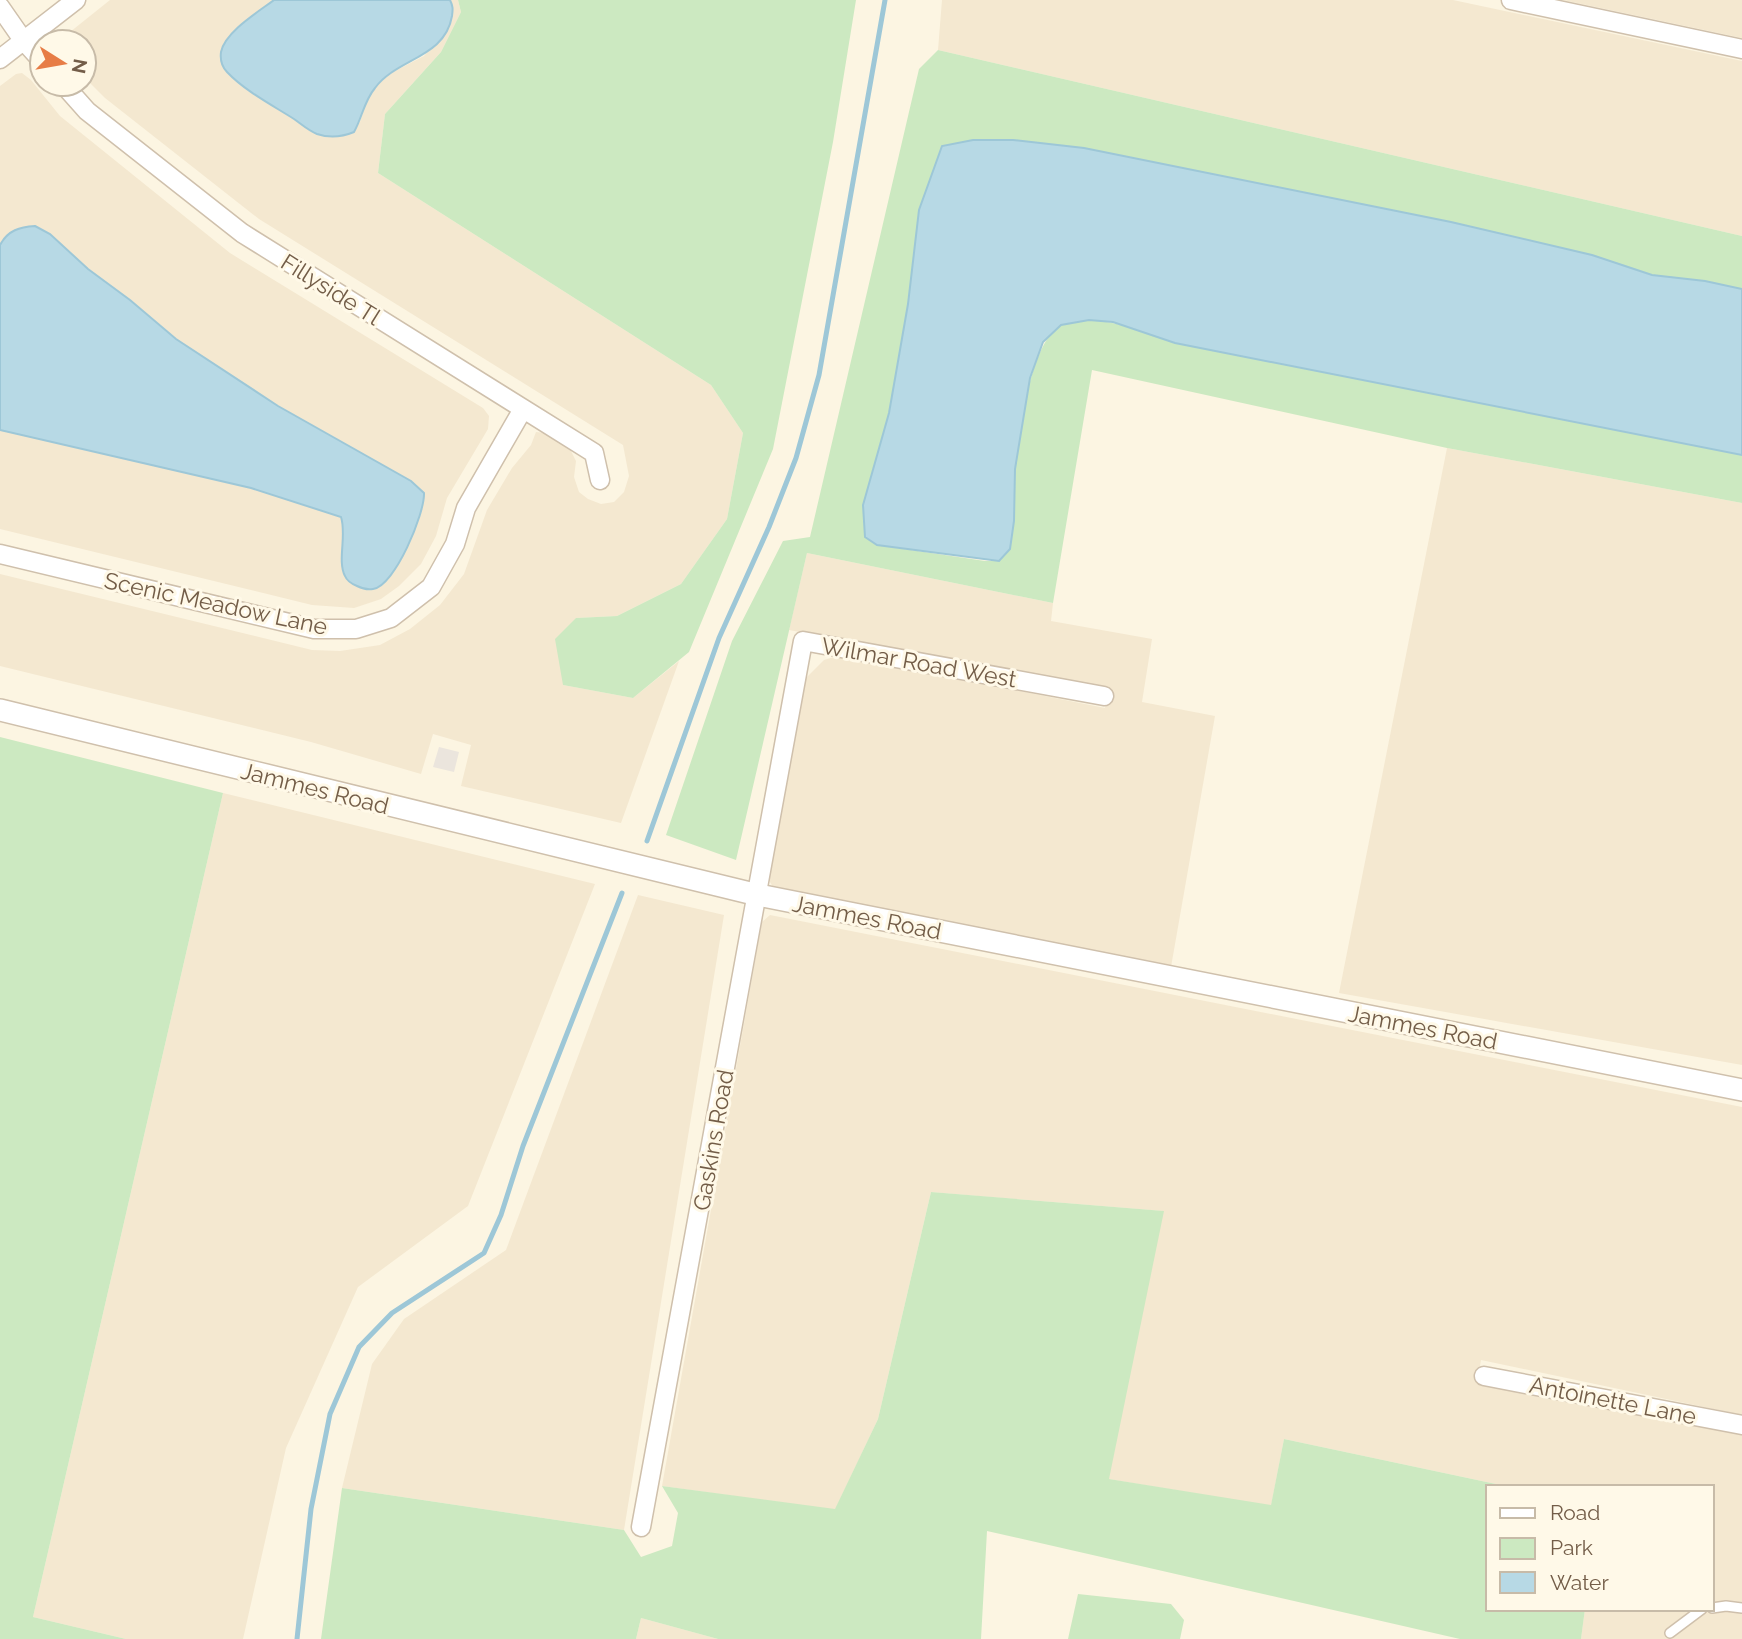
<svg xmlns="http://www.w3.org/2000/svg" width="1742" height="1639" font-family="Raleway,sans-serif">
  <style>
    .residential { fill: #f4e8d0 }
    .industrial { fill: #ebe5dd }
    .green { fill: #cce9c1 }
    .water { fill: #b7d9e5; stroke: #9dc7d7; stroke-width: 2 }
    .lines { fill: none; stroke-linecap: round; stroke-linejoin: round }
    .stream { stroke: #9dc7d7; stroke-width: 5 }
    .service-casing { stroke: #cfc0ac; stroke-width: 12 }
    .minor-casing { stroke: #cfc0ac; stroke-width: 21 }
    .tertiary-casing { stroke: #cfc0ac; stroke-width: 24 }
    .service { stroke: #fff; stroke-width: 9 }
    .minor { stroke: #fff; stroke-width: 18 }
    .tertiary { stroke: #fff; stroke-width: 21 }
    .labels { text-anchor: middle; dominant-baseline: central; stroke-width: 6; stroke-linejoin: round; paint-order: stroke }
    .street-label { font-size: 23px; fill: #735d48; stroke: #fff9e8 }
  </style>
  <rect width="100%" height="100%" fill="#fcf5e2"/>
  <path class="residential" d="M110,0H274L244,23L222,49L221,61L227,71L260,97L316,133L330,136L360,122L364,107L375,87L391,73L424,56L451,22L453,6L450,0H458L461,12L441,52L385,114L378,173L711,385L743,433L727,519L681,584L617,616L576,618L563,685L633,698L679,661L621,823L461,786L471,745L433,734L421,774L311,742L0,666V574L312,650L340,651L380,645L410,629L440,605L464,574L487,510L512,468L531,445L536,432L545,433L570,449L576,461L574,477L579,492L588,499L601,504L614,502L624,492L629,476L623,445L259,219L105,98L84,77V42H60V40Z
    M942,0H1453L1742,61V236L938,50Z
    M1563,0H1742V38Z
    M22,73L31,80L60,116L230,253L483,408L489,416L488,429L447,498L436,536L421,564L399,586L381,599L354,608L312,605L0,529V430L251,488L329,512L341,517L344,527L343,574L411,481L278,406L176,339L130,300L88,269L50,234L0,245V86L16,74Z
    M1447,448L1742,503V1065L1339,993Z
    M807,553L1053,603L1051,621L1152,639L1142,702L1215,716L1171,967L774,889L766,875L802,682L824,660L841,655L1105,708L1110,688L789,630Z
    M223,793L595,884L468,1206L358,1287L286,1448L243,1639H126L33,1617Z
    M638,895L724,915L624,1530L342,1488L372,1364L404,1319L506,1250Z
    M770,915L1742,1107V1415L1481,1360L1477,1383L1742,1433V1639H1581L1585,1609H1712V1487H1510L1284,1439L1271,1506L1108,1479L1163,1211L931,1192L878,1419L835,1510L662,1486L762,922Z
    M641,1618L718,1639H636Z"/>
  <path class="industrial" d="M439,747L459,752L454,772L433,767Z"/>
  <path class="green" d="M458,0H856L833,142L773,449L689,652L633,698L563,685L555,639L576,618L617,616L681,584L727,519L743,433L711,385L378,173L385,114L441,52L461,12Z
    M938,50L1742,236V289L1705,281L1652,275L1592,255L1451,222L1084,148L1013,140H973L919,210L908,304L889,413L863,505L877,545L985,561H999C1004,548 1012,533 1014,520C1016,504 1014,487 1015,471C1018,437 1030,343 1060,326C1090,309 1146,333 1175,343L1742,455V503L1447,448L1092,370L1053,603L807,553L736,860L666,835L732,641L783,541L810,537L919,69Z
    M0,737L223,793L33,1617L126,1639H0Z
    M931,1192L1164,1211L1109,1479L1271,1505L1284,1439L1510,1487H1488V1609H1585L1581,1639H1460L987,1531L981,1639H718L641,1618L636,1639H321L342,1488L624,1530L641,1557L672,1546L678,1513L662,1486L835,1509L878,1419Z
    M1078,1594L1171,1604L1184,1620L1180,1639H1068Z"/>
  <path class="water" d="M274,0H450C453,6 453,9 452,16C445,58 397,58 375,88C364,101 362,118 354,132C342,137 329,138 317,134C309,131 301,124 294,119C272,105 245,91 227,72C222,67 220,60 221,52C225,32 258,12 274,0Z
    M973,140H1013L1084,148L1451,222L1592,255L1652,275L1705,281L1742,289V455L1175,343L1113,322L1089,320L1061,325L1043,342L1030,378L1015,469L1014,521L1010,549L999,561L877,545L865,537L863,505L889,413L908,304L919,210L942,146Z
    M35,226L50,234L88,269L130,300L176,339L278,406L411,481L424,493C425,513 395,586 373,589C368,590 361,588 357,586C352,584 347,581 345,576C337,561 347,535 341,517L251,488L0,430V245C8,230 20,227 35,226Z"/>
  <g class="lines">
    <path class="stream" d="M647,841L719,638L769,527L796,458L819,375L885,0
      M297,1639L311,1509L330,1414L359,1347L392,1313L484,1253L501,1215L523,1146L622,893"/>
    <defs>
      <path id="service" d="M1712,1608L1726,1606L1742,1608
        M1670,1633L1702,1609"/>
      <path id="minor" d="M1511,0L1742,49
        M0,7L23,40L42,61
        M0,59L76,0
        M63,84L87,111L242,233L594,453L600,480
        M0,554L314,629H356L391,618L431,587L455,544L466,508L523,409
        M1484,1376L1742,1425
        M641,1527L803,641L1104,696"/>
      <path id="tertiary" d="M0,710L758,895L1742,1090"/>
    </defs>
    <use href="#service" class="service-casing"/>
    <use href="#minor" class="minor-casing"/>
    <use href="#tertiary" class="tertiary-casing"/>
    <use href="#service" class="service"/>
    <use href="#minor" class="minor"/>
    <use href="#tertiary" class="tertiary"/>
  </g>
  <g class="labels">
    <g class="street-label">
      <text transform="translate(331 289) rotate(32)">Fillyside Tl</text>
      <text transform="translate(216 603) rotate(12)">Scenic Meadow Lane</text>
      <text transform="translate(919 662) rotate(10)">Wilmar Road West</text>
      <text transform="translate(315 788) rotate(14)">Jammes Road</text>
      <text transform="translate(867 917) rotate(11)">Jammes Road</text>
      <text transform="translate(1423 1027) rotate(11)">Jammes Road</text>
      <text transform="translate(713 1140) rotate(-80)">Gaskins Road</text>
      <text transform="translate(1613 1400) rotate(11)">Antoinette Lane</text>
    </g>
  </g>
  <rect x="1486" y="1485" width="228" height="126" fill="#fff9e8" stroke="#c7bba8" stroke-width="2"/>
  <rect x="1500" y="1508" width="35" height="10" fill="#ffffff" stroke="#c7bba8" stroke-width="2"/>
  <text x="1550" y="1520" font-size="21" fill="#735d48">Road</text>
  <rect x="1500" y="1538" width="35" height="21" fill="#cce9c1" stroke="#c7bba8" stroke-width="2"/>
  <text x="1550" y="1555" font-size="21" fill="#735d48">Park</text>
  <rect x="1500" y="1572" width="35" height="21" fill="#b7d9e5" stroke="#c7bba8" stroke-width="2"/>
  <text x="1550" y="1590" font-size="21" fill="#735d48">Water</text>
  <g transform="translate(63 63) rotate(101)"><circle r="33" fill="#fff9e8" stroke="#c7bba8" stroke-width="2"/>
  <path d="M0-5L12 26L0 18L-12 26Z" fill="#e77d46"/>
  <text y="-10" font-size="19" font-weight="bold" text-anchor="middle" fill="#735d48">N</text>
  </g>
</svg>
